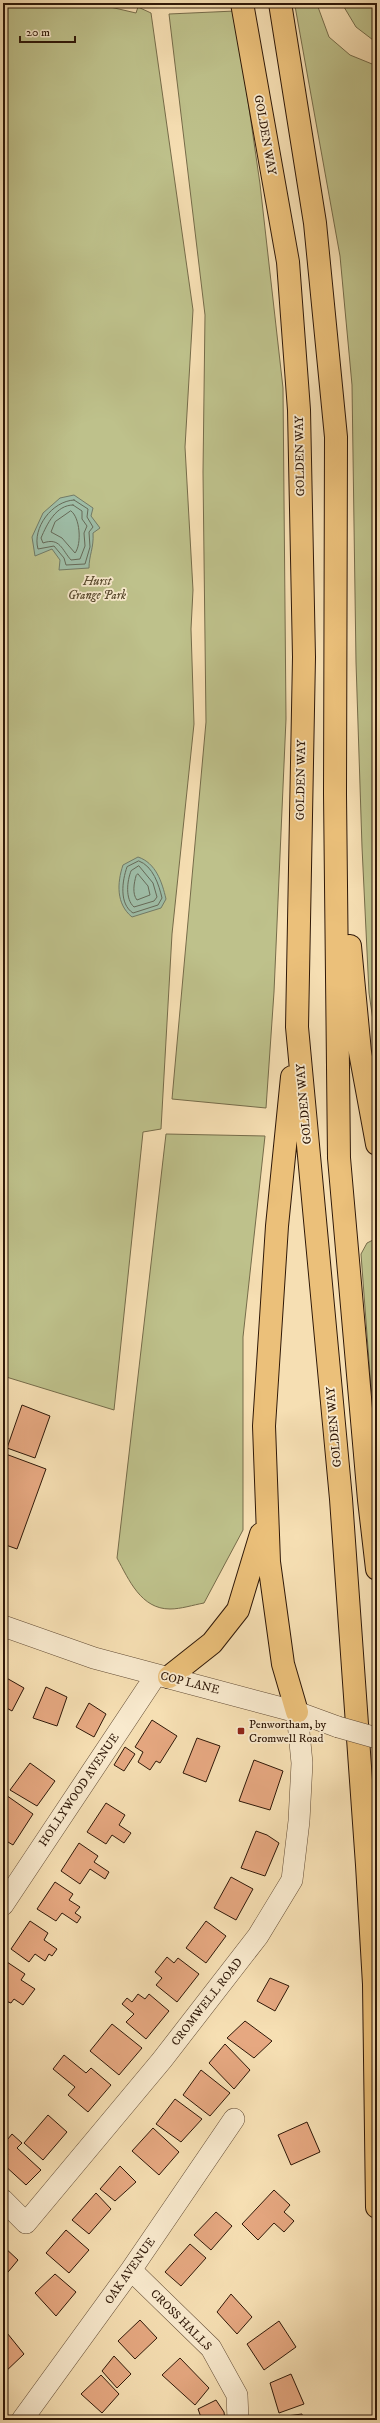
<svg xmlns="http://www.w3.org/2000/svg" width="380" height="2423" font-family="'IM FELL DW Pica',serif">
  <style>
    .green { fill: #bec18b; stroke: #766c4a }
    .water { fill: #9ebda7; stroke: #727b67 }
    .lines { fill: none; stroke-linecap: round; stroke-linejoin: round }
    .shore { stroke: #666a58; stroke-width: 1 }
    .building { fill: #e6a881; stroke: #2f1808 }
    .minor-casing { stroke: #614a33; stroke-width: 22 }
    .highway-casing { stroke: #2f1808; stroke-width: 24 }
    .minor { stroke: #f9eace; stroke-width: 21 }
    .highway { stroke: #ebc07a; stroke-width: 22 }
    .minor-bridge-casing { stroke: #614a33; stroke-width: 22; stroke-linecap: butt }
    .minor-bridge { stroke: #f9eace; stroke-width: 21 }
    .poi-dot { fill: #8f2418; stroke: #f9eace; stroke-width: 1.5 }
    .labels { text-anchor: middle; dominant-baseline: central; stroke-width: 3.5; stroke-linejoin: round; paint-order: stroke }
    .street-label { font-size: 12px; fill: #2f1808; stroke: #f9eace }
    .park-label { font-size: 12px; font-style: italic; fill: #5a4b2f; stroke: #f9eace }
    .poi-label { font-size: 12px; fill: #2f1808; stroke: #f9eace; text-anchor: start }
  </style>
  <rect width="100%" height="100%" fill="#f6dfb3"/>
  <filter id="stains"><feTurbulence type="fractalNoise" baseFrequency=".005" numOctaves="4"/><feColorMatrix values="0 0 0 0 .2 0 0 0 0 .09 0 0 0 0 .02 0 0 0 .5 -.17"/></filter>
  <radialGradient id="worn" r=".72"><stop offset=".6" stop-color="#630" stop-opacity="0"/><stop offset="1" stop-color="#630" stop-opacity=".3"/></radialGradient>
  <path class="green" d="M3,3H93L136,13L138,7L151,13L193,310L185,447L193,590L191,629L194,724L172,934L161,1129L143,1132L114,1410L3,1376Z
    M295,6L318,7L329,37L350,55L377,66V1048L369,993L362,847L356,662L352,385L340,256Z
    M377,6V43L356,27L344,7Z
    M235,11L260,184L283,388L286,719L274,992L266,1108L172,1099L206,722L203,472L205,315L169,14Z
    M166,1134L265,1136L243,1337V1530L204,1603C193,1605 181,1609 170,1609C141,1609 129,1580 117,1558Z
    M375,1239H377V1420L371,1388L361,1254L367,1243Z"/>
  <path class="water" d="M74,495L93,508L91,516L100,528L93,533C94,548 89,555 89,568L59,570L60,560L52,549L35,556L32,537L43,513L60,498Z
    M138,857C156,863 162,882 166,899L161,908L132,917C116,904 117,883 123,865Z"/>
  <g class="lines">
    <path class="shore" d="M74,500L88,509L87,517L93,527L89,532L90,547L85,564L66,565L64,558L54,546L38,549C32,528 52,501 74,500Z
      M73,505L82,511V519L87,526L84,533L85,546L80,559L71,560C62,550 60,537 43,543L41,538C47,524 56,505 73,505Z
      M71,511C80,517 82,544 75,553L62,538L51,532L55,522Z
      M139,861C153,866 159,885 162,898L158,905L133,913C119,904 122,881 127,867Z
      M139,866L153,883L157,897L154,901L134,907C125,899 127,881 131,871Z
      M138,874L148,886L150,895L137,900C132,894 134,883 136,876Z"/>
  </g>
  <path class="building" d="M22,1405L50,1416L35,1458L7,1448Z
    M3,1453L46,1469L17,1549L3,1544Z
    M3,1676L24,1688L12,1711L3,1706Z
    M46,1687L67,1697L57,1726L33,1718Z
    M89,1703L106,1714L94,1737L76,1727Z
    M152,1720L177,1736L160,1763L156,1761L150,1770L138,1762L143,1752L135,1747Z
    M197,1738L220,1746L206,1782L183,1773Z
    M125,1747L135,1754L124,1771L114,1765Z
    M254,1760L283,1771L270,1810L239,1801Z
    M30,1763L55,1781L37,1806L10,1790Z
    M3,1793L33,1814L13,1845L3,1839Z
    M106,1803L125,1815L119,1825L131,1833L124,1843L112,1835L106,1844L87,1832Z
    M256,1831L267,1835L279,1843L265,1876L241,1868Z
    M79,1843L98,1856L94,1862L109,1872L105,1879L90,1869L80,1884L61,1871Z
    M231,1877L253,1889L236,1920L214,1908Z
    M55,1882L73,1894L69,1900L80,1907L75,1913L81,1917L77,1923L62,1913L56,1921L37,1909Z
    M30,1921L48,1933L44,1940L57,1949L52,1956L49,1954L45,1961L35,1954L29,1962L11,1949Z
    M206,1921L226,1936L206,1963L186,1948Z
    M167,1957L174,1963L178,1958L199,1974L177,2002L156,1985L162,1978L155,1972Z
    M4,1960L25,1974L21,1980L35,1989L23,2005L14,1999L11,2003L3,2000Z
    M270,1978L289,1986L275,2011L257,2001Z
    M138,1994L145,1999L149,1994L169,2011L146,2039L126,2022L134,2014L122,2004L127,1998L132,2002Z
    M245,2021L272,2041L254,2058L227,2038Z
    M112,2024L142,2048L119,2075L90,2051Z
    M225,2044L250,2070L234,2089L209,2063Z
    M64,2055L86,2073L91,2068L111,2085L88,2112L68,2095L75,2087L53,2069Z
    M201,2070L230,2093L210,2116L183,2095Z
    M175,2099L202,2119L181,2142L156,2124Z
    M48,2115L67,2132L43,2160L24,2143Z
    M307,2122L320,2152L291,2165L278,2135Z
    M153,2128L179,2152L159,2175L132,2151Z
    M12,2134L22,2143L17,2148L41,2170L26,2185L3,2164V2160L8,2154L3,2149V2145Z
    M120,2166L136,2182L115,2201L100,2189Z
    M274,2190L290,2205L284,2212L294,2221L284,2232L274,2223L258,2240L242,2224Z
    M96,2193L111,2209L89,2234L72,2220Z
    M216,2212L232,2226L211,2250L194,2235Z
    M66,2230L89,2250L69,2273L46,2253Z
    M190,2244L206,2258L181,2286L165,2272Z
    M3,2246L18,2260L3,2278Z
    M55,2274L76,2292L56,2316L35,2293Z
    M231,2294L252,2317L237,2334L217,2312Z
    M140,2320L157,2338L135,2359L118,2341Z
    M279,2321L296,2347L264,2370L247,2344Z
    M3,2328L24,2354L3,2374Z
    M114,2356L131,2374L117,2388L102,2371Z
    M180,2358L209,2388L195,2405L162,2375Z
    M291,2374L304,2404L279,2413L270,2383Z
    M101,2375L119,2394L102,2413L81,2394Z
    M216,2400L224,2412L225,2420H202L198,2409Z
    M302,2414L303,2420H279V2417Z"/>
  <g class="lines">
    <defs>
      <path id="minor" d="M3,1626L94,1658L297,1712L338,1727
        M3,1905L156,1675
        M3,2200L26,2223L162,2060L258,1936L292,1880L299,1821L302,1763L297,1712
        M131,2270L211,2348L237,2395L238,2420
        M22,2420L131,2270L234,2119"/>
      <path id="highway" d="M242,3L288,262L299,410L304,657L297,1027L341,1499L367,1865L374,1984L377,2207
        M280,3L315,223L336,437L335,794L339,1158L369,1500L377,1569
        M350,946L360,1052L377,1144
        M292,1077L277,1226L264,1426L269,1562L283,1664L297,1712
        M169,1677L212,1643L238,1610L261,1534"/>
    </defs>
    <use href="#minor" class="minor-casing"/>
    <use href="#highway" class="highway-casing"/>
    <use href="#minor" class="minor"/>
    <use href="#highway" class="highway"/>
    <defs>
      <path id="minor-bridge" d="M338,1727L377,1738"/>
    </defs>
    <use href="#minor-bridge" class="minor-bridge-casing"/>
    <use href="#minor-bridge" class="minor-bridge"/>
  </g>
  <rect class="poi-dot" x="237" y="1727" width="8" height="8" rx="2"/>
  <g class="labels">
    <g class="street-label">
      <text transform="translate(265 135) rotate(80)">GOLDEN WAY</text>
      <text transform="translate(300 456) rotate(-91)">GOLDEN WAY</text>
      <text transform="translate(301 780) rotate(-89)">GOLDEN WAY</text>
      <text transform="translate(304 1104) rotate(-95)">GOLDEN WAY</text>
      <text transform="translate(334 1427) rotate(-95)">GOLDEN WAY</text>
      <text transform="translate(190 1683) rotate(14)">COP LANE</text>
      <text transform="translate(79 1790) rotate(-56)">HOLLYWOOD AVENUE</text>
      <text transform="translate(207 2002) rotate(-52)">CROMWELL ROAD</text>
      <text transform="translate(130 2271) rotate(-55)">OAK AVENUE</text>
      <text transform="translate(181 2320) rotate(45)">CROSS HALLS</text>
    </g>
    <g class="park-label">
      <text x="97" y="581">Hurst<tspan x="97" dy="14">Grange Park</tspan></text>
    </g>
    <g class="poi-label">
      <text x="249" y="1724">Penwortham, by<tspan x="249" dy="14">Cromwell Road</tspan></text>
    </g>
  </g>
  <rect width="380" height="2423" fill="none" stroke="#f6dfb3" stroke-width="16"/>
  <rect x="4" y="4" width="372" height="2415" fill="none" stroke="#2f1808" stroke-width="2"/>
  <rect x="8" y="8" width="364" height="2407" fill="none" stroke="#2f1808"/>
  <path d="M20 36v6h55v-6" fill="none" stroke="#2f1808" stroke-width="2"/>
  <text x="26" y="36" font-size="12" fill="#2f1808" stroke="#f9eace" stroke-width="3" paint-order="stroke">20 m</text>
  <rect width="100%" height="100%" filter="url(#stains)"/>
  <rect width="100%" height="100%" fill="url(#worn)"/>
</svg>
